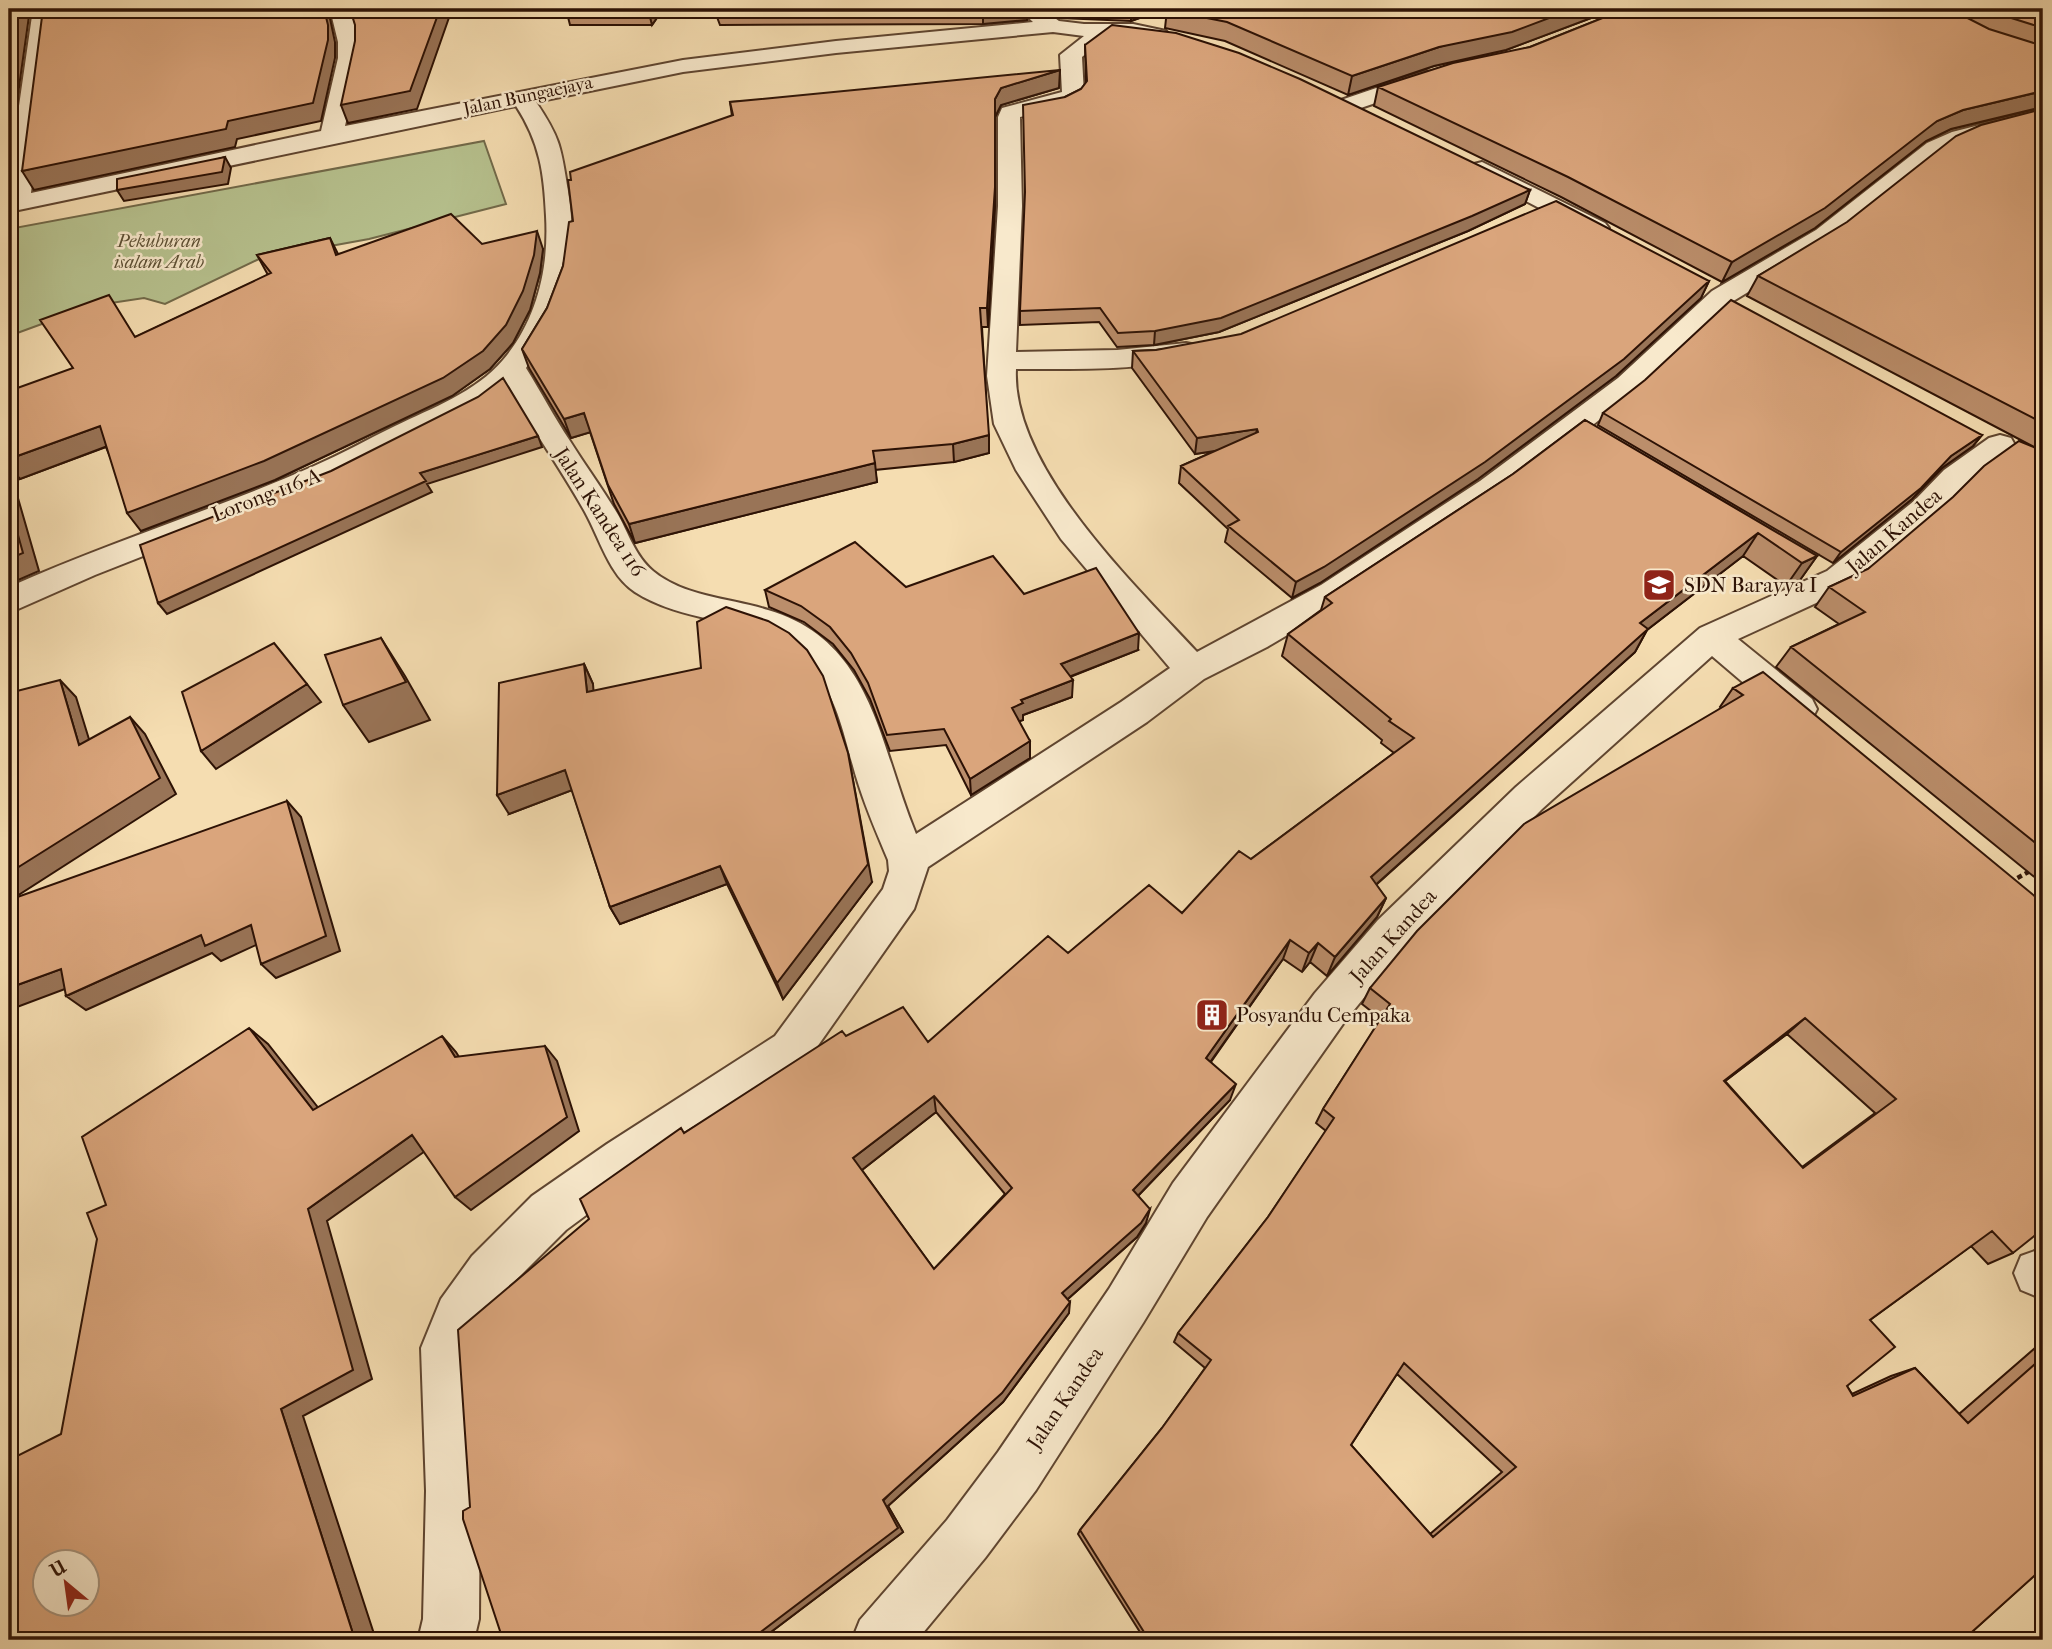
<svg xmlns="http://www.w3.org/2000/svg" width="2052" height="1649" font-family="'IM FELL French Canon',serif">
  <style>
    .green { fill: #b7c28f; stroke: #726a4a; stroke-width: 2 }
    .lines { fill: none; stroke-linecap: round; stroke-linejoin: round }
    .minor-casing { stroke: #5f4530; stroke-width: 4 }
    .path { stroke: #2d1205; stroke-width: 4.5; stroke-dasharray: 5 3.5; stroke-linecap: butt }
    .minor { fill: #f8e9cc; fill-rule: evenodd }
    .wall { fill: #bb8e6b; stroke: #2d1205; stroke-width: 2; fill-rule: evenodd }
    .shaded-wall { fill: #997457; stroke: #2d1205; stroke-width: 2 }
    .building { fill: #daa57c; stroke: #2d1205; stroke-width: 2; fill-rule: evenodd }
    .labels { text-anchor: middle; dominant-baseline: central; stroke-width: 5; stroke-linejoin: round; paint-order: stroke }
    .far-street-label { font-size: 18px; fill: #2d1205; stroke: #f8e9cc }
    .far-park-label { font-size: 18px; font-style: italic; fill: #5d5035; stroke: #f8e9cc }
    .street-label { font-size: 21px; fill: #2d1205; stroke: #f8e9cc }
    .poi-label { font-size: 21px; fill: #2d1205; stroke: #f8e9cc; text-anchor: start }
  </style>
  <rect width="100%" height="100%" fill="#f5ddb1"/>
  <filter id="stains"><feTurbulence type="fractalNoise" baseFrequency=".00286" numOctaves="4"/><feColorMatrix values="0 0 0 0 .2 0 0 0 0 .09 0 0 0 0 .02 0 0 0 .5 -.17"/></filter>
  <radialGradient id="worn" r=".72"><stop offset=".6" stop-color="#630" stop-opacity="0"/><stop offset="1" stop-color="#630" stop-opacity=".3"/></radialGradient>
  <path class="green" d="M484,141L506,204L369,239L259,259L165,304L144,298L91,306L9,336V229Z"/>
  <g class="lines">
    <defs>
      <path id="minor" d="M33,9H53L31,193L321,131L338,58V42L330,9H350L359,42L360,58L345,126L683,60L836,41L1033,22L1019,9H1042L1059,21L1084,24H1133L1166,31L1169,35L1166,39C1149,44 1127,30 1110,37C1100,41 1090,51 1082,57L1084,95C1073,111 1039,113 1020,117L1022,206L1016,352L1117,350L1186,343L1196,345L1200,351L1196,357C1138,371 1074,369 1016,369C1011,467 1134,584 1197,652L1321,585L1480,481L1618,378L1712,291L1816,230L1927,143L1952,132L2043,109V123L1968,142L1943,153L1834,240L1730,303L1638,390L1502,495L1345,601L1267,647L1204,679L1147,722L928,867L914,909L805,1064L639,1176L566,1230L506,1290L477,1331L471,1348L480,1491L479,1619L474,1640H418L423,1619L426,1491L421,1348L441,1299L472,1256L532,1196L607,1144L775,1036L883,889L889,871L888,860C878,836 867,811 859,786C846,747 840,701 813,668C768,615 691,628 635,592C609,575 600,539 585,512C561,469 532,429 508,385L482,406L336,480L95,575L9,613V587C109,542 214,510 314,466C342,454 368,439 395,426C432,408 476,392 503,360C537,320 549,268 546,216C544,173 540,143 516,106L9,212V175ZM1053,32L1084,36L1060,55L1062,92L1002,108L998,117V206L987,376L994,424L1016,470L1061,539L1170,668L1121,702L916,834C879,746 874,641 768,610C731,598 684,597 653,571C635,556 628,532 617,513C602,488 585,465 570,441C554,417 541,392 526,368C567,309 579,262 568,191C561,148 561,139 536,102L683,72L836,53Z
        M1426,71L1434,73L1437,78L1434,83L1349,112L1341,110L1338,105L1341,100Z
        M1482,162L1605,223L1609,228L1605,233L1596,236L1587,233L1474,174L1470,169L1474,164Z
        M2000,435L2011,438L2015,445L2011,452L1966,484L1936,515L1851,587L1738,639L1812,699L1817,709L1812,719L1799,723L1786,719L1712,656L1542,809L1406,946L1345,1021L1207,1217L1143,1323L1036,1490L985,1558L917,1640H852L860,1620L947,1520L998,1452L1109,1289L1173,1183L1315,993L1378,920L1516,787L1700,628L1827,571L1914,501L1944,470L1989,438Z
        M2043,1248V1296L2038,1297L2021,1290L2014,1273L2021,1256Z"/>
    </defs>
    <use href="#minor" class="minor-casing"/>
    <path class="path" d="M2010,882L2043,864"/>
    <use href="#minor" class="minor"/>
  </g>
  <path class="wall" d="M566,9H663L652,25H570Z
    M714,9H1027V20L983,24L720,25Z
    M1046,9H1165L1131,21L1060,18Z
    M1169,9H1615L1506,50L1434,66L1348,95L1225,41L1165,28L1167,10Z
    M1625,9H2043V107L1951,129L1926,141L1815,228L1722,282L1561,197L1374,106L1378,87L1530,47Z
    M1085,45L1530,190L1525,204L1468,231L1219,332L1154,345L1117,347L1099,322L1020,325V311L1065,97L1081,89L1086,83Z
    M1059,88L1001,105L995,117V206L988,327H982L989,453L954,462L875,470L877,482L635,543L614,504L590,432L571,438L529,368L522,349L547,308L563,266L573,221L732,116L730,102Z
    M2043,109V884L1776,667L1791,647L1839,624L1815,607L1829,587L1868,569L2034,447L1747,296L1758,276Z
    M330,238L338,254L482,244L543,249L540,273L530,310L513,343L490,369L452,396L275,480L141,531L106,447L20,479L73,368L136,337L268,275L257,255Z
    M1709,281L1701,298L1616,376L1478,479L1320,583L1292,598L1225,542L1228,529L1179,483L1181,466L1215,451L1195,454L1132,368L1133,351L1156,350Z
    M1603,413L1982,435L1973,446L1942,468L1912,499L1833,563L1598,425Z
    M1585,420L1817,556L1800,580L1786,586L1743,556L1647,630L1635,652L1376,885L1386,898L1377,917L1327,976L1310,962L1302,972L1283,959L1211,1062L1230,1100L1138,1196L1146,1223L1137,1237L1068,1299L1069,1313L1003,1402L888,1506L903,1532L767,1635L470,1507L589,1219L684,1133L846,1036L928,1042L1068,953L1182,913L1251,859L1394,753L1381,743L1382,740L1282,656L1288,634L1321,610L1325,597L1513,474ZM936,1112L1005,1194L934,1269L862,1170Z
    M906,587L1024,594L1138,650L1070,677L1072,697L1023,715V720L1019,721L1030,758L971,795L946,745L890,751L870,699L854,670L833,644L804,622L769,607L765,590Z
    M584,664L593,684V690L872,882L783,999L727,884L620,924L610,907L572,790L509,814Z
    M1733,688L2043,903L2013,1253L1988,1264L1971,1246L1870,1320L1847,1386L1852,1394L1891,1376L1915,1368L1959,1414L2043,1341V1577L2038,1572L1963,1640H1145L1078,1534L1080,1530L1162,1428L1205,1368L1174,1342L1178,1333L1268,1217L1326,1131L1316,1123L1323,1109L1381,1019L1362,1004L1370,988L1721,708L1720,707ZM1787,1034L1875,1113L1802,1167L1725,1081ZM1397,1374L1502,1472L1430,1534L1351,1445Z"/>
  <path class="shaded-wall" d="M17,9H30L9,158V64Z
    M324,9H328L335,42V58L321,121L237,139L235,147L34,190L22,171L228,121Z
    M440,9H452L417,109L348,123L341,105Z
    M648,9H663L652,25Z
    M983,9H1027V20L983,24Z
    M1131,9H1165L1131,21Z
    M1573,9H1615L1506,50L1434,66L1348,95L1352,76L1439,47Z
    M1060,70L1059,88L1001,105L995,117V206L988,327L987,308L995,99L1001,88Z
    M2043,91V107L1951,129L1926,141L1815,228L1722,282L1732,262L1937,121L1963,110Z
    M225,157L231,168L228,184L124,201L117,190Z
    M1530,190L1525,204L1468,231L1219,332L1154,345L1155,331Z
    M537,231L543,249L540,273L530,310L513,343L490,369L452,396L275,480L141,531L127,513Z
    M1709,281L1701,298L1616,376L1478,479L1320,583L1292,598L1296,582Z
    M584,413L591,432L571,438L564,419Z
    M100,426L113,444L20,479L9,466V459Z
    M1257,429L1254,445L1195,454L1197,438Z
    M989,435V453L954,462L953,444Z
    M1982,435L1973,446L1942,468L1912,499L1833,563L1841,552L1951,456Z
    M538,436L542,447L427,484L432,492L167,614L158,603L420,473Z
    M875,463L877,482L635,543L629,524Z
    M9,467L39,571L9,584Z
    M1758,533L1743,556L1647,630L1635,652L1362,897L1371,877L1640,623Z
    M1817,556L1800,580L1786,586L1802,563Z
    M1139,633L1138,650L1061,680V664Z
    M381,638L405,676L430,720L369,742L343,705Z
    M584,664L593,684L595,711L587,692Z
    M60,680L76,697L96,762L79,745Z
    M1073,680L1072,697L1023,715V720L1012,724V708L1021,700Z
    M307,684L321,702L216,769L201,751Z
    M130,717L145,734L176,794L14,898L9,906V873Z
    M1030,741V758L971,795L970,779Z
    M848,753L872,882L783,999L777,983Z
    M565,770L575,789L509,814L497,795Z
    M287,801L301,817L340,951L276,978L261,964Z
    M720,866L727,884L620,924L610,907Z
    M1386,898L1377,917L1327,976L1335,957Z
    M251,925L267,940L221,961L212,953L86,1010L66,996L201,935Z
    M1290,940L1283,959L1201,1075L1206,1058Z
    M1318,943L1310,962L1302,972L1309,953Z
    M61,969L81,983L9,1010V988Z
    M1805,1018L1787,1034L1707,1095L1724,1081Z
    M249,1028L268,1044L331,1124L313,1110Z
    M442,1036L456,1052L469,1073L455,1057Z
    M545,1046L557,1061L579,1131L471,1210L455,1197Z
    M1236,1084L1230,1100L1130,1204L1133,1190Z
    M934,1096L936,1112L858,1173L853,1158Z
    M412,1135L428,1149L327,1221L372,1379L303,1416L376,1640H355L281,1409L308,1209Z
    M1150,1209L1146,1223L1137,1237L1061,1305L1062,1293Z
    M1070,1302L1069,1313L1003,1402L888,1506L903,1532L767,1635L770,1640H761L758,1634Z"/>
  <path class="building" d="M9,9H17L9,64Z
    M43,9H324L328,25V40L313,103L228,121L226,129L22,171Z
    M350,9H440L410,91L341,105L355,41V25Z
    M1169,9H1573L1512,32L1439,47L1352,76L1227,22L1167,10Z
    M1625,9H1950L1989,29L2043,46V91L1963,110L1937,121L1825,208L1732,262L1568,177L1378,87L1453,63L1530,47Z
    M1991,9H2043V28L2005,16Z
    M1112,25L1176,33L1239,53L1300,79L1530,190L1472,216L1221,318L1155,331L1118,333L1100,308L1020,311L1025,192L1023,105L1065,97L1081,89L1087,81L1085,45Z
    M1060,70L1001,88L995,99V187L987,308H980L989,435L953,444L873,451L875,463L629,524L608,485L584,413L564,419L522,349L547,308L563,266L569,222L573,221L568,180H571L570,172L733,115L730,102Z
    M2043,109V423L1758,276L1847,222L1956,136L1981,125Z
    M225,157L222,172L117,190V179Z
    M1556,201L1709,281L1624,359L1485,462L1324,567L1296,582L1228,526L1239,520L1181,466L1258,432L1257,429L1197,438L1133,351L1156,350L1241,334Z
    M451,214L482,244L537,231L534,255L523,291L506,325L483,351L443,378L264,461L127,513L100,426L9,459V391L73,368L40,320L109,295L135,337L271,273L257,255L330,238L336,255Z
    M1731,300L1982,435L1951,456L1921,488L1841,552L1603,413L1645,380Z
    M503,378L538,436L420,473L426,481L158,603L140,545L331,471L478,397Z
    M1585,420L1817,556L1802,563L1758,533L1640,623L1648,629L1371,877L1386,898L1335,957L1318,943L1309,953L1290,940L1206,1058L1236,1084L1133,1190L1150,1209L1141,1223L1062,1293L1070,1302L1002,1393L883,1500L898,1528L758,1634L761,1640H503L463,1519V1511L470,1507L458,1330L589,1219L580,1199L681,1128L684,1133L842,1031L846,1036L903,1007L928,1042L1048,936L1068,953L1149,885L1182,913L1239,851L1251,859L1414,738L1389,721L1391,719L1288,634L1332,603L1325,597L1513,474ZM934,1096L1012,1188L934,1269L853,1158Z
    M2019,441L2043,451V849L1791,647L1865,612L1829,587L1868,569L1953,497L1984,466Z
    M9,503L23,553L9,559Z
    M855,542L906,587L993,556L1024,594L1096,568L1139,633L1061,664L1073,680L1021,700L1023,703L1012,708L1030,741L970,779L944,729L887,735L868,683L851,653L830,627L801,606L765,590Z
    M726,607L768,621L789,633L807,650L823,676L848,753L868,864L777,983L720,866L610,907L565,770L497,795L499,683L584,664L587,692L701,668L697,622Z
    M381,638L406,682L343,705L325,655Z
    M274,643L307,684L201,751L182,692Z
    M1763,672L2043,903V1229L2013,1253L1992,1231L1870,1320L1895,1347L1847,1386L1853,1396L1915,1368L1968,1423L2043,1357V1568L1963,1640H1149L1080,1530L1162,1428L1211,1360L1178,1333L1268,1217L1334,1118L1323,1109L1390,1004L1370,988L1417,931L1524,824L1743,695L1733,688ZM1805,1018L1896,1099L1803,1168L1724,1081ZM1404,1363L1516,1467L1433,1537L1351,1445Z
    M60,680L79,745L130,717L160,778L9,873V693Z
    M287,801L326,936L261,964L251,925L205,946L201,935L66,996L61,969L9,988V900Z
    M249,1028L313,1110L442,1036L455,1057L545,1046L567,1117L455,1197L412,1135L308,1209L353,1370L281,1409L355,1640H9V1460L61,1434L97,1239L87,1213L106,1205L82,1137ZM46,1562H88V1604H46Z"/>
  <defs>
    <symbol id="school-square" viewBox="-11 -11 22 22"><rect x="-9" y="-9" width="18" height="18" rx="4" fill="#8f2418" stroke="#f8e9cc"/><path d="M0-5L7-2L0 1L-7-2ZM-4 1L0 2.5L4 1V4Q0 6-4 4Z" fill="#fff"/></symbol>
    <symbol id="building-square" viewBox="-11 -11 22 22"><rect x="-9" y="-9" width="18" height="18" rx="4" fill="#8f2418" stroke="#f8e9cc"/><path d="M-4-6H4V6H1V3H-1V6H-4ZM-2.5-4.3h1.7v1.8h-1.7ZM.8-4.3h1.7v1.8H.8ZM-2.5-1h1.7V.8h-1.7ZM.8-1h1.7V.8H.8Z" fill="#fff"/></symbol>
  </defs>
  <g fill-rule="evenodd">
    <use href="#school-square" x="1640" y="566" width="38" height="38"/>
    <use href="#building-square" x="1193" y="996" width="38" height="38"/>
  </g>
  <g class="labels">
    <g class="far-street-label">
      <text transform="translate(528 96) rotate(-12)">Jalan Bungaejaya</text>
    </g>
    <g class="far-park-label">
      <text x="159" y="241">Pekuburan<tspan x="159" dy="21">isalam Arab</tspan></text>
    </g>
    <g class="street-label">
      <text transform="translate(266 495) rotate(-21)">Lorong 116 A</text>
      <text transform="translate(600 512) rotate(57)">Jalan Kandea 116</text>
      <text transform="translate(1894 531) rotate(-41)">Jalan Kandea</text>
      <text transform="translate(1393 936) rotate(-48)">Jalan Kandea</text>
      <text transform="translate(1065 1398) rotate(-56)">Jalan Kandea</text>
    </g>
    <g class="poi-label">
      <text x="1684" y="585">SDN Barayya I</text>
      <text x="1236" y="1015">Posyandu Cempaka</text>
    </g>
  </g>
  <rect width="2052" height="1649" fill="none" stroke="#f5ddb1" stroke-width="35"/>
  <rect x="10" y="10" width="2031" height="1628" fill="none" stroke="#2d1205" stroke-width="3.5"/>
  <rect x="18" y="18" width="2017" height="1614" fill="none" stroke="#2d1205" stroke-width="2"/>
  <g transform="translate(66 1583) rotate(331)"><circle r="33" fill="#f8e9cc" stroke="#a7937c" stroke-width="2"/>
  <path d="M0-5L12 26L0 18L-12 26Z" fill="#8f2418"/>
  <text y="-10" font-size="19" font-weight="bold" text-anchor="middle" fill="#2d1205">U</text>
  </g>
  <rect width="100%" height="100%" filter="url(#stains)"/>
  <rect width="100%" height="100%" fill="url(#worn)"/>
</svg>
